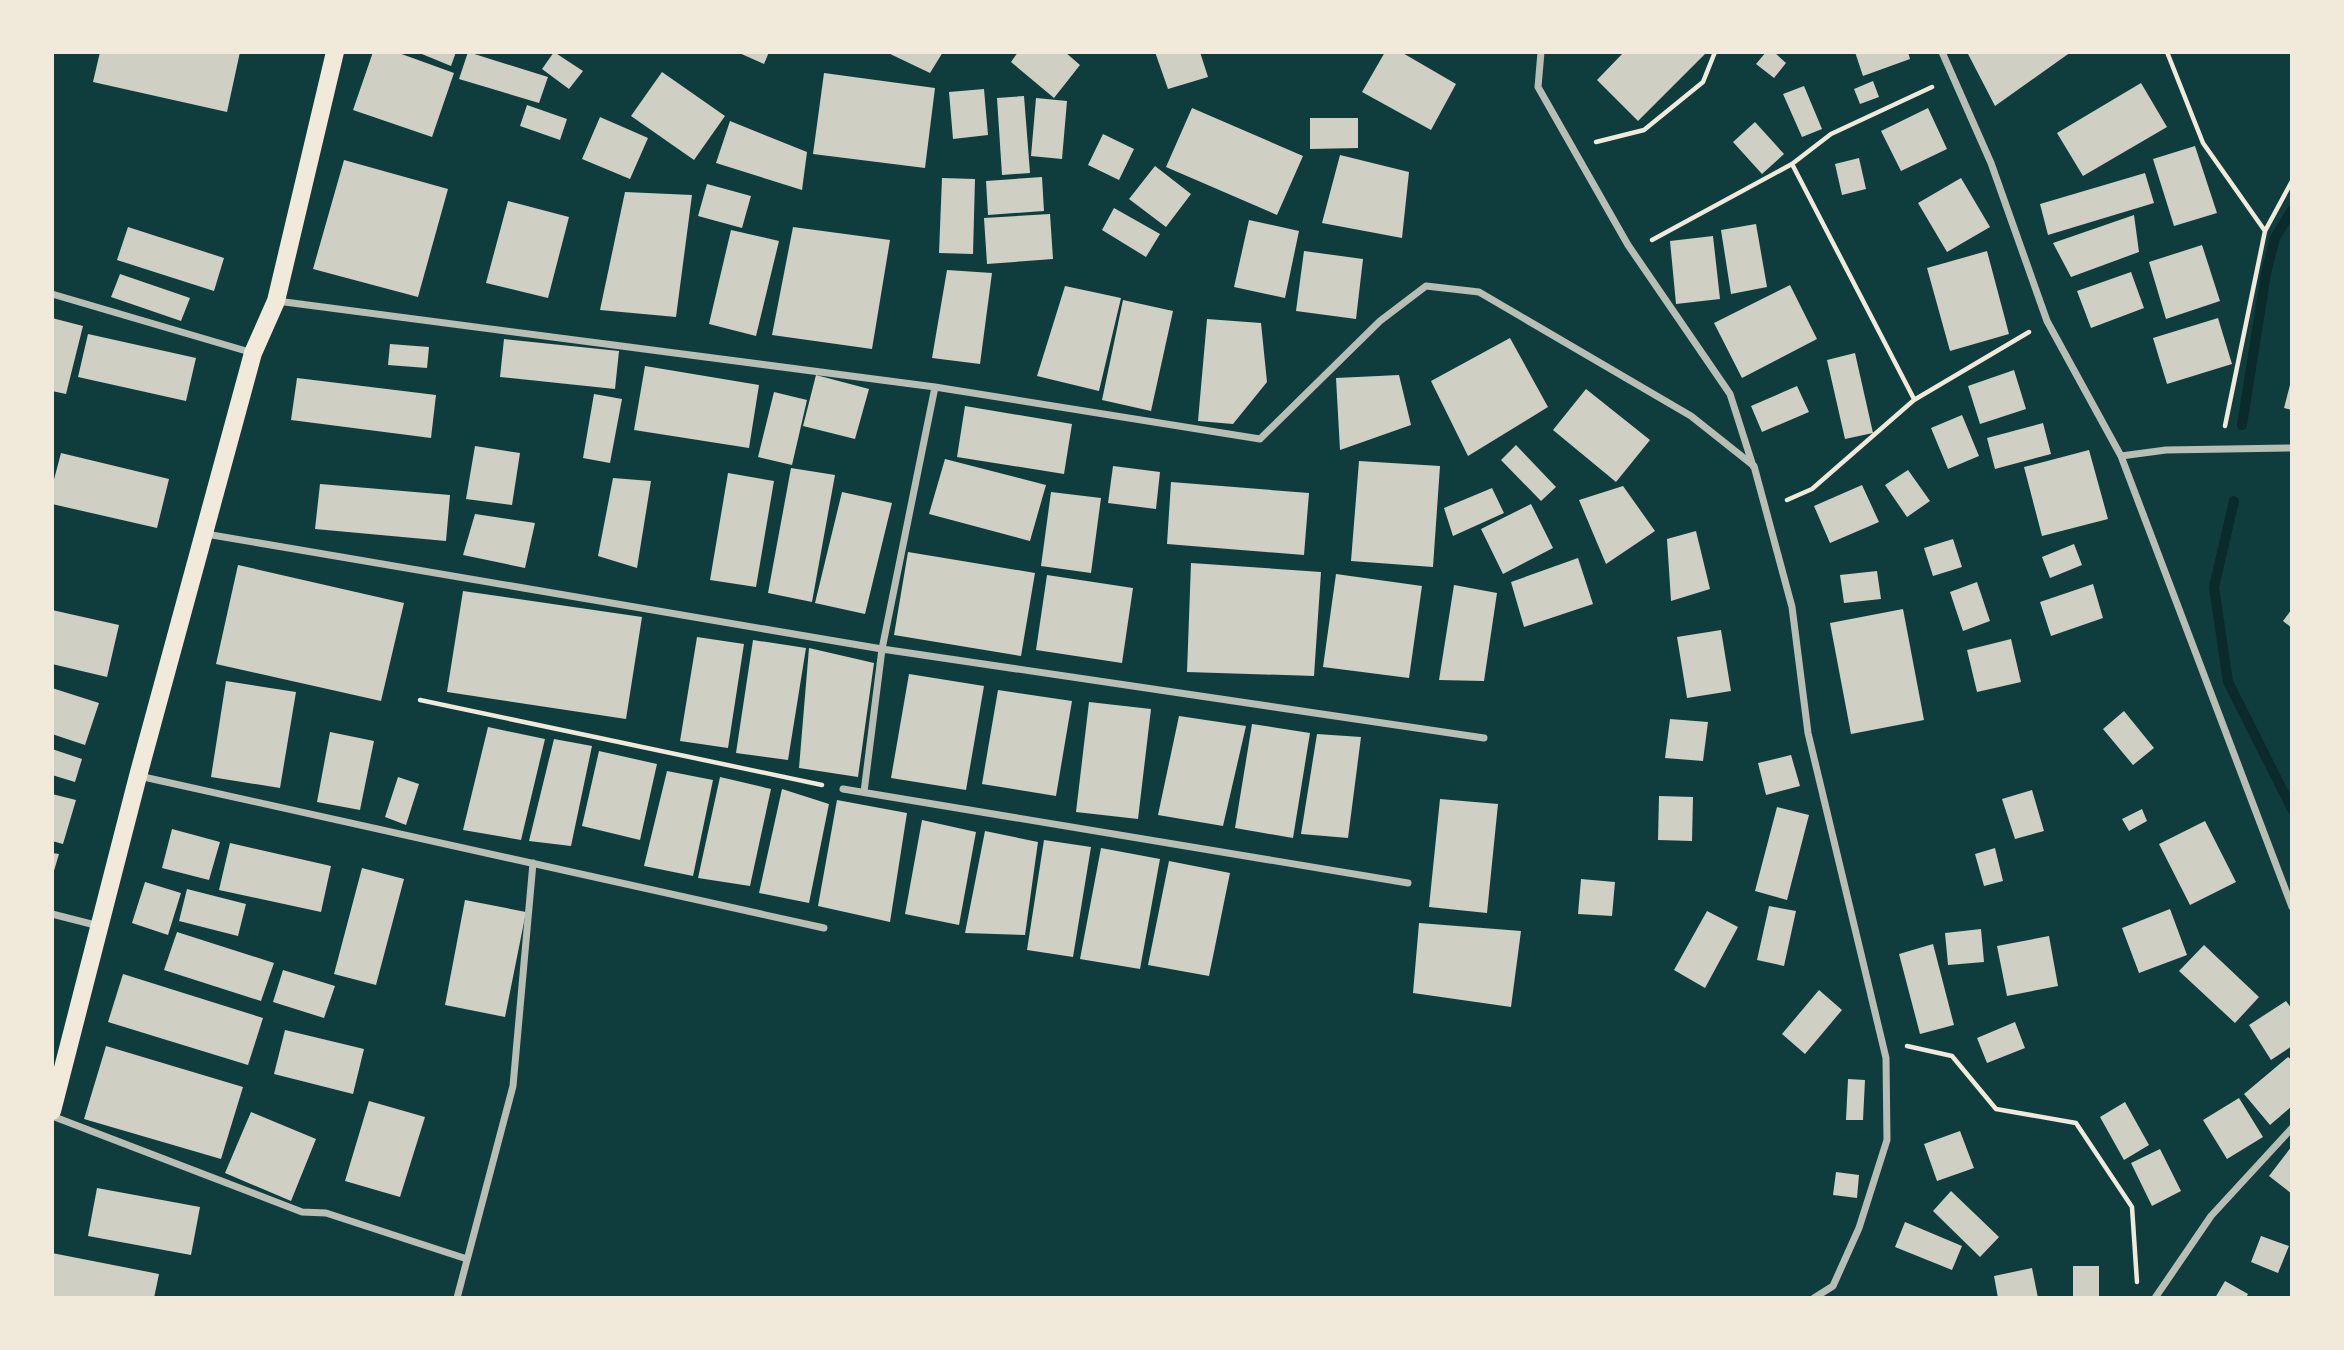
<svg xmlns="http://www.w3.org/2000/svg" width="2344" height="1350" font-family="Roboto,sans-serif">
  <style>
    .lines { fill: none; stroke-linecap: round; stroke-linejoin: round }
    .stream { stroke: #0a2a2b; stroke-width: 10 }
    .building { fill: #cfcfc3 }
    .path { stroke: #f1e9da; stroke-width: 4.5 }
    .minor { stroke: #b8beb3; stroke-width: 7 }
    .primary { stroke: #f1e9da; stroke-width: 18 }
  </style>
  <rect width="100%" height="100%" fill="#0f3d3e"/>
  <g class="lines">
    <path class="stream" d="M2242,425L2266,273L2275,238L2292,210
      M2234,501L2214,587L2228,682L2292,809"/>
  </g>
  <path class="building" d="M100,52H240L227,112L93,82Z
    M373,52H396L454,73L432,137L353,110Z
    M417,52H456L451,66Z
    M468,52L548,77L539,103L459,79Z
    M554,52L583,71L569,89L542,69Z
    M737,52H769L764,64Z
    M886,52H943L930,73Z
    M1018,52H1065L1080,65L1054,98L1011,62Z
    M1155,52H1200L1208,77L1168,89Z
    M1385,52H1401L1456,84L1431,130L1362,92Z
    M1624,52H1707L1638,121L1597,80Z
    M1766,52H1774L1786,63L1774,78L1756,64Z
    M1855,52H1908L1910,59L1863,76Z
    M1967,52H2071L1995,106Z
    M662,72L725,116L694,160L631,116Z
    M824,73L935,88L925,168L813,154Z
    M1873,81L1879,97L1860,104L1854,89Z
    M2141,83L2167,127L2083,176L2057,133Z
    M1804,86L1822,129L1802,137L1783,94Z
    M984,89L988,135L953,139L949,92Z
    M1024,96L1030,173L1002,175L997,98Z
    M1036,98L1067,101L1062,159L1031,156Z
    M527,105L567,119L560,140L520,126Z
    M1192,108L1303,156L1277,215L1166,167Z
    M1928,108L1947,149L1901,171L1881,131Z
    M600,117L648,138L630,179L582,159Z
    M1310,118H1358V148L1310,149Z
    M730,121L807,152L802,190L716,163Z
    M1755,122L1784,154L1762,174L1733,142Z
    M1103,134L1134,149L1119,180L1088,165Z
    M2195,146L2217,213L2174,226L2153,159Z
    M1340,155L1409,172L1402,238L1322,223Z
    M1859,158L1866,189L1842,195L1835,164Z
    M344,160L448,189L418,297L313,269Z
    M1155,166L1191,194L1166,227L1129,199Z
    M2145,173L2154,203L2048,235L2040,204Z
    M1042,177L1044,211L988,215L986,181Z
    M942,178L975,179L973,254L939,253Z
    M1961,178L1990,227L1947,252L1918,203Z
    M707,184L751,196L742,228L698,216Z
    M625,192L692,195L676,317L600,310Z
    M508,201L569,217L548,298L486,283Z
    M1114,208L1160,234L1146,257L1102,230Z
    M1050,214L1053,259L987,264L984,218Z
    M2134,215L2139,252L2071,277L2053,243Z
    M1249,220L1299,231L1285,298L1234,287Z
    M1756,224L1767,287L1731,294L1721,230Z
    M128,227L224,258L214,291L117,260Z
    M793,227L890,240L872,349L772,335Z
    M731,230L779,241L756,336L709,324Z
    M1713,236L1720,299L1676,304L1670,241Z
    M2202,245L2220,301L2166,319L2149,262Z
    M1304,251L1363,259L1356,319L1296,311Z
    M1987,251L2009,334L1950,351L1927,268Z
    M947,270L992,273L980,364L932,358Z
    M2131,272L2144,308L2091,328L2077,291Z
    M120,274L190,298L181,321L111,297Z
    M1790,285L1817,339L1742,378L1714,323Z
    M1065,286L1121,298L1099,391L1037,376Z
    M1123,300L1173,311L1151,411L1102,400Z
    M52,318L83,326L66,394L52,391Z
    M2218,318L2232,364L2167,384L2153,338Z
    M1207,319L1261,323L1267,382L1233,424L1198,421Z
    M88,334L196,358L186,401L78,377Z
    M1510,338L1548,407L1468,456L1431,381Z
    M504,339L619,351L615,389L500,377Z
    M390,344L429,347L427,368L388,365Z
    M1855,353L1873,433L1845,439L1827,360Z
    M645,366L759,385L749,448L634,430Z
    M2014,370L2026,409L1980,424L1968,386Z
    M816,375L869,389L855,439L803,426Z
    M1399,375L1411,425L1340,450L1336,378Z
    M297,378L436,395L431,438L291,420Z
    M2291,381H2292V410L2284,408Z
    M1797,386L1809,412L1762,432L1751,406Z
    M1586,389L1650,440L1616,482L1553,430Z
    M774,392L807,400L792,465L758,457Z
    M594,394L622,399L610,463L583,458Z
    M965,406L1072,424L1064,474L957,457Z
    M1962,415L1979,456L1948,469L1931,428Z
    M2043,423L2051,454L1995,469L1987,438Z
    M1516,445L1556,487L1541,501L1501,460Z
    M475,446L520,453L512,505L466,499Z
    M2089,450L2108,519L2042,536L2024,467Z
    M61,453L169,479L157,528L52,504V487Z
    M945,459L1046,485L1030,541L929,514Z
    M1359,461L1440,466L1433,567L1351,561Z
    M1113,466L1160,472L1156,509L1108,503Z
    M791,468L835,475L812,602L768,593Z
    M1908,470L1930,501L1907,517L1885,485Z
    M728,473L774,481L756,587L710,580Z
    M613,478L651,481L637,568L598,556Z
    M1171,482L1309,493L1304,555L1167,544Z
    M320,484L450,495L446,541L315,529Z
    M1862,485L1879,522L1830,543L1814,506Z
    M1623,486L1655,531L1606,564L1579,500Z
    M1492,488L1504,513L1453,536L1444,508Z
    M842,492L892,503L865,614L815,603Z
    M1051,492L1101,498L1091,573L1041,566Z
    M1531,504L1553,548L1503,574L1481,529Z
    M475,514L535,523L525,568L463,555Z
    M1696,531L1710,589L1671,601L1667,539Z
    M1953,539L1962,567L1933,576L1924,548Z
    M2074,544L2082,565L2050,578L2042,557Z
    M908,552L1035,573L1021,656L894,635Z
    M1578,558L1593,604L1524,627L1511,582Z
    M1191,563L1321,572L1314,676L1187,672Z
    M238,565L404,603L381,701L216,664Z
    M1877,571L1881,599L1844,603L1840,575Z
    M1336,574L1422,586L1409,678L1323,667Z
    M1047,575L1133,588L1122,663L1036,650Z
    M1977,582L1990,621L1963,631L1950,592Z
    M2093,584L2103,618L2051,636L2040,602Z
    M1454,585L1497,593L1484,681L1439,680Z
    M463,591L642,617L626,719L447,692Z
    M1903,609L1924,720L1851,734L1830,623Z
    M2292,609V628L2283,621Z
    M52,610L119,625L107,677L52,664Z
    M1721,630L1731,691L1687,698L1677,637Z
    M697,637L744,644L728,748L680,741Z
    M2011,639L2021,682L1977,692L1967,650Z
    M753,640L806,648L788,760L736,753Z
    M809,648L874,663L858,777L799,768Z
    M909,674L984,686L966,790L891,778Z
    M226,681L296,692L280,788L211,777Z
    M52,688L99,703L85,745L52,734Z
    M998,690L1072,701L1056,796L982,784Z
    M1089,702L1151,709L1138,819L1076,812Z
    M2124,711L2154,748L2133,765L2103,729Z
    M1179,716L1246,726L1223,826L1158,815Z
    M1670,719L1708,722L1703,761L1665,758Z
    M1252,724L1310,733L1293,838L1235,828Z
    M488,727L545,739L521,840L463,830Z
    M330,732L374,741L360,810L317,802Z
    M1317,734L1361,737L1348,838L1301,834Z
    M554,739L592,746L571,846L529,841Z
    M52,749L82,759L75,782L52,775Z
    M599,751L657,764L640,840L582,826Z
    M1791,755L1800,786L1766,795L1758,763Z
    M667,771L713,780L693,876L644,866Z
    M398,777L419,784L406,825L385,817Z
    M720,777L771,789L750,886L698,878Z
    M782,789L829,804L809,903L759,893Z
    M2032,790L2044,831L2015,839L2002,799Z
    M52,794L76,800L63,844L52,841Z
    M1659,796L1693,797L1692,841L1658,840Z
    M1440,799L1498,804L1487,913L1429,907Z
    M837,800L907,813L890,922L818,906Z
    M1777,807L1809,815L1787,900L1755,891Z
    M2142,809L2147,821L2129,831L2122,819Z
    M922,820L976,832L959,925L905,914Z
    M2205,821L2236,882L2190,905L2159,844Z
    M172,829L220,842L209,880L162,868Z
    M985,831L1038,842L1025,935L965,933Z
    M1044,840L1091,847L1073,957L1027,950Z
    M230,843L331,866L321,912L219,890Z
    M1101,848L1160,859L1140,969L1080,959Z
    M1995,848L2003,881L1984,886L1975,854Z
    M52,853L59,854L53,874H52Z
    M1169,861L1230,873L1209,976L1148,965Z
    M362,868L404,879L376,985L334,974Z
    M1581,879L1615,882L1612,916L1578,914Z
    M145,882L181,893L168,935L132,923Z
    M187,889L246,904L238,936L179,921Z
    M465,900L526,912L505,1017L445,1005Z
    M1769,906L1796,911L1784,966L1757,960Z
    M2170,909L2187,955L2139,973L2122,928Z
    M1707,911L1738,927L1705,988L1674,970Z
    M1419,923L1521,931L1511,1007L1413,993Z
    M1981,929L1984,962L1948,965L1945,933Z
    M177,932L274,963L261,1001L164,970Z
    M2049,936L2058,986L2007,996L1997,946Z
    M1933,944L1954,1025L1920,1034L1899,954Z
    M2204,945L2259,997L2235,1023L2179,971Z
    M283,970L335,986L324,1018L273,1002Z
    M123,974L263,1018L248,1065L108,1022Z
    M1819,990L1842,1010L1805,1054L1782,1034Z
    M2286,1001L2292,1009V1046L2271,1060L2249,1025Z
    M2015,1022L2025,1048L1987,1063L1977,1038Z
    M285,1030L364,1049L353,1094L274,1074Z
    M106,1046L243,1087L221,1159L84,1119Z
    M2288,1057L2292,1060V1106L2270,1125L2244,1094Z
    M1848,1079L1865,1080L1863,1120H1846Z
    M2239,1098L2263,1137L2227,1159L2203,1120Z
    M369,1101L425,1117L400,1197L345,1181Z
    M2125,1102L2149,1145L2124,1160L2100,1117Z
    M251,1112L316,1139L291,1201L225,1173Z
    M1960,1131L1974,1168L1937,1181L1924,1144Z
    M2292,1146V1194L2269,1176Z
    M2160,1149L2181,1191L2152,1206L2131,1163Z
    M1836,1172L1859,1175L1857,1198L1833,1195Z
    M97,1188L200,1207L191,1255L88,1236Z
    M1951,1191L1999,1237L1980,1257L1933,1211Z
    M1905,1222L1962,1246L1952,1270L1895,1247Z
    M2261,1236L2289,1246L2278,1273L2251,1262Z
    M52,1253L159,1274L154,1298H52Z
    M2073,1266H2099V1298H2073Z
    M2032,1268L2038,1298H1998L1994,1276Z
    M2225,1281L2248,1294L2246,1298H2215Z"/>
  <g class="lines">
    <path class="path" d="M2167,52L2203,143L2265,231
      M1596,142L1644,130L1703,82L1715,52
      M1792,164L1914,399
      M1652,240L1792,164L1831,134L1932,87
      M2225,426L2265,231L2292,181
      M1787,500L1812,489L1914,400L2029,332
      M420,700L822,785
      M1907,1046L1952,1056L1996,1109L2076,1123L2132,1207L2137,1282"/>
    <path class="minor" d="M1541,52L1538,87L1628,245L1730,394L1753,466
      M1942,52L1991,163L2047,321L2121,456L2292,907
      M52,294L253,353
      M277,301L935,387L1260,439L1380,321L1426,286L1479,292L1691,416L1754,466L1792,607L1808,733L1886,1058L1887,1140L1859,1228L1833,1286L1814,1298
      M2121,456L2166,450L2292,448
      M206,534L882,649L1484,738
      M139,776L824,928
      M843,789L1408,883
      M864,792L882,649L935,387
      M52,914L99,926
      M52,1116L302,1212L326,1213L467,1259
      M457,1298L513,1086L533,863
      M2155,1298L2211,1216L2292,1128"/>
    <path class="primary" d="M52,1111L138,776L253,353L276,301L335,52"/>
  </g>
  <rect width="2344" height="1350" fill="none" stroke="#f1e9da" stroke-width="108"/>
</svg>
